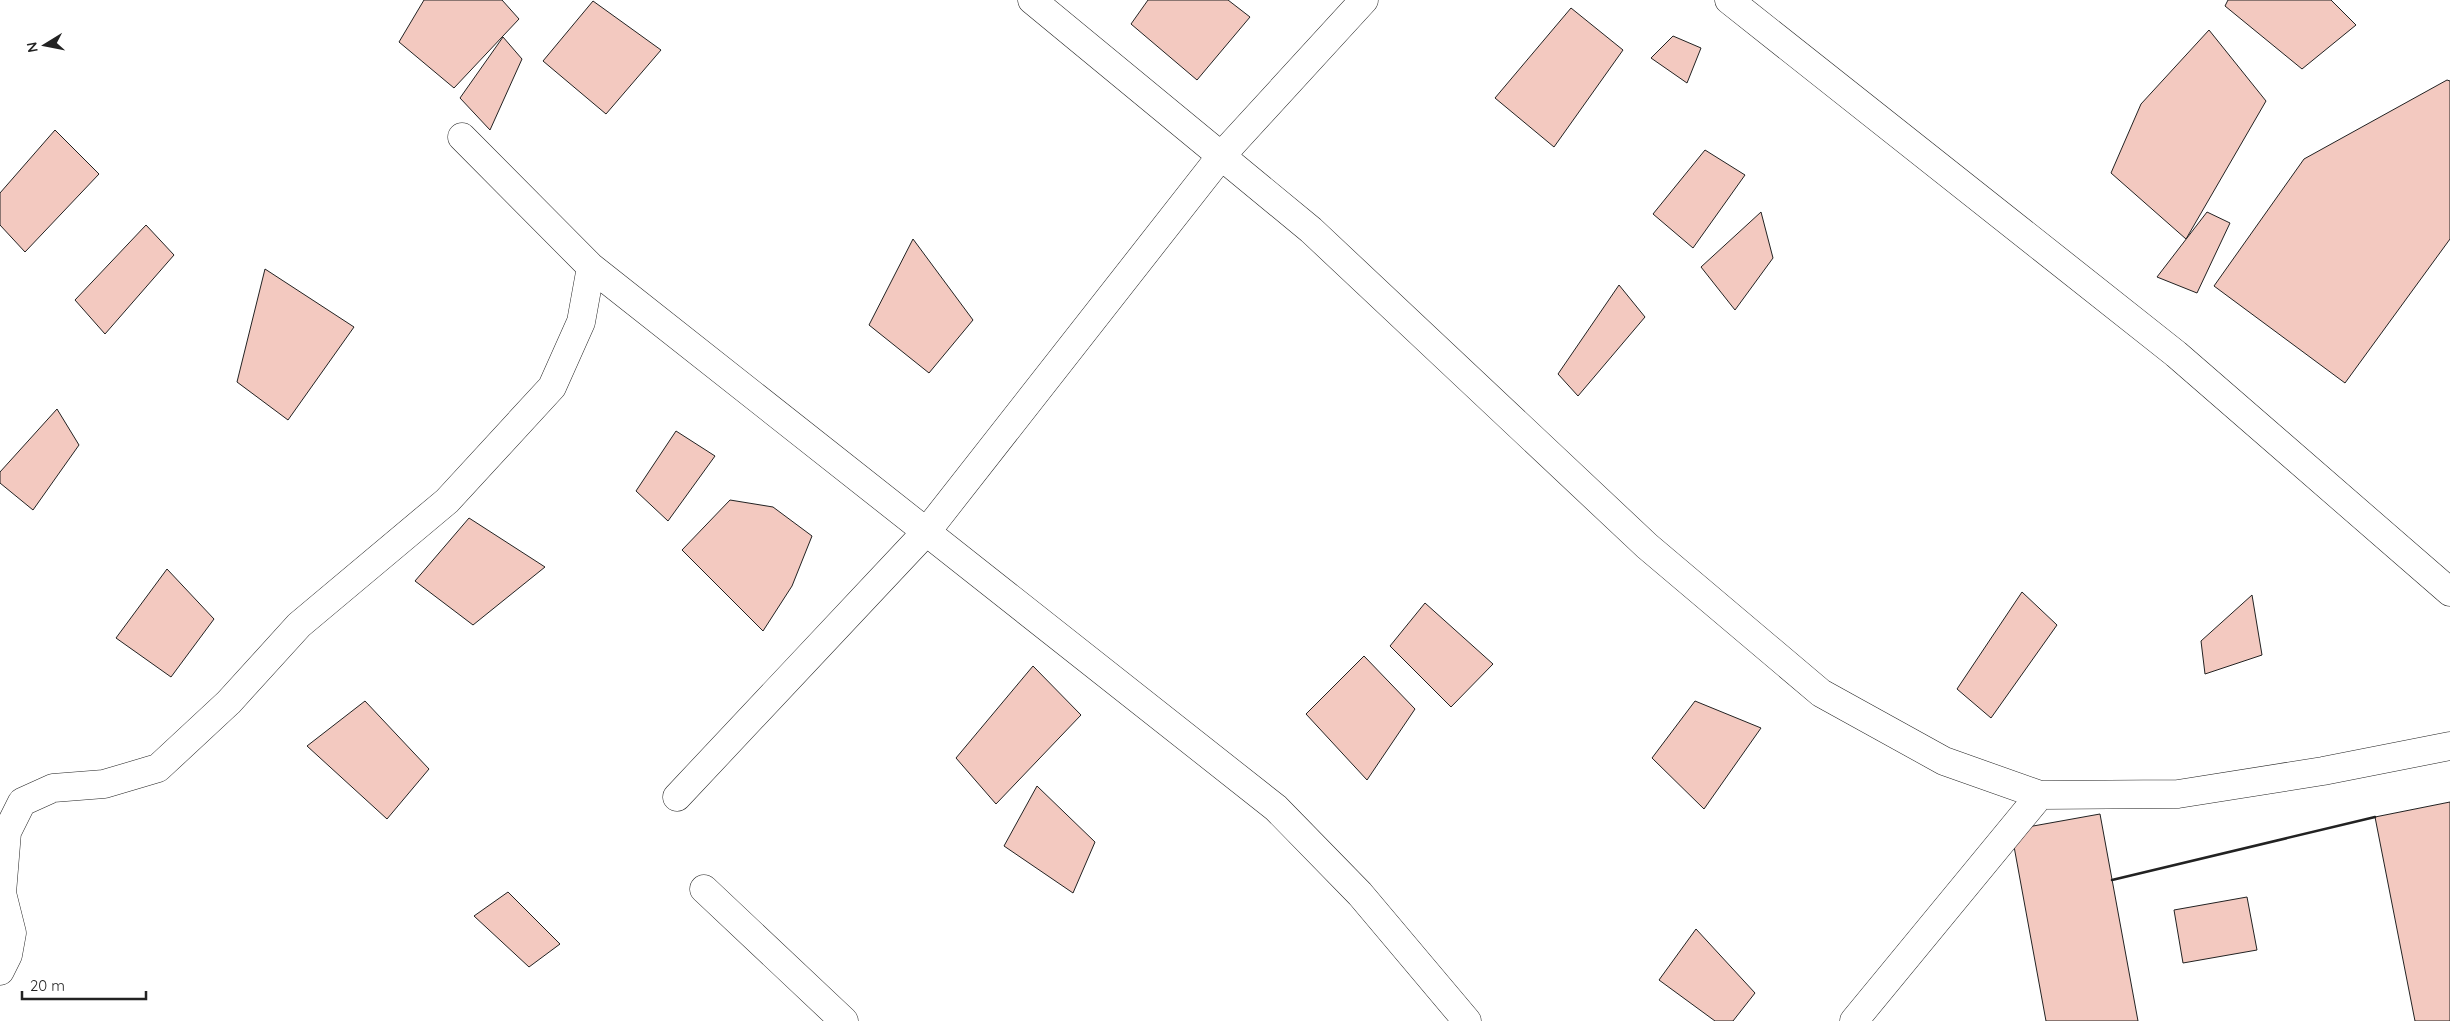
<svg xmlns="http://www.w3.org/2000/svg" width="2450" height="1021" font-family="Quicksand,sans-serif">
  <style>
    .building { fill: #f3c9c0; stroke: #222 }
    .lines { fill: none; stroke-linecap: round; stroke-linejoin: round }
    .minor-casing { stroke: #222; stroke-width: 29 }
    .minor { stroke: #fff; stroke-width: 28 }
    .wall { stroke: #222; stroke-width: 2.5 }
  </style>
  <rect width="100%" height="100%" fill="#fff"/>
  <path class="building" d="M424,0H502L519,19L454,88L399,42Z
    M1148,0H1228L1250,17L1197,80L1131,24Z
    M2228,0H2331L2356,25L2302,69L2225,6Z
    M593,1L661,50L606,114L543,61Z
    M1571,8L1623,50L1554,147L1495,98Z
    M2209,30L2266,101L2186,239L2111,173L2141,104Z
    M1673,36L1701,48L1687,83L1651,58Z
    M503,37L522,59L490,130L460,98Z
    M2447,80L2450,81V239L2345,383L2214,286L2304,159Z
    M55,130L99,174L25,252L0,225V193Z
    M1705,150L1745,175L1693,248L1653,214Z
    M1761,212L1773,258L1735,310L1701,267Z
    M2207,212L2230,223L2197,293L2157,277Z
    M146,225L174,255L105,334L75,300Z
    M913,239L973,320L929,373L869,325Z
    M265,269L354,327L288,420L237,382Z
    M1619,285L1645,317L1578,396L1558,374Z
    M57,409L79,445L33,510L0,483V472Z
    M676,431L715,456L668,521L636,491Z
    M730,500L773,507L812,536L792,586L763,631L682,550Z
    M469,518L545,567L473,625L415,581Z
    M167,569L214,619L171,677L116,638Z
    M2022,592L2057,625L1991,718L1957,689Z
    M2252,595L2262,655L2205,674L2201,641Z
    M1425,603L1493,664L1451,707L1390,646Z
    M1364,656L1415,709L1367,780L1306,714Z
    M1033,666L1081,715L996,804L956,758Z
    M365,701L429,769L387,819L307,746Z
    M1695,701L1761,728L1704,809L1652,758Z
    M1037,786L1095,842L1073,893L1004,846Z
    M2450,802V1021H2415L2375,817Z
    M2100,814L2138,1021H2046L2011,830Z
    M508,892L560,944L529,967L474,916Z
    M2247,897L2257,950L2183,963L2174,910Z
    M1696,929L1755,993L1733,1021H1715L1659,980Z"/>
  <g class="lines">
    <defs>
      <path id="minor" d="M1032,0L1311,230L1647,546L1821,693L1944,761L2040,795L2178,794L2323,771L2450,746
        M1729,0L2176,354L2450,592
        M591,267L1276,808L1360,894L1467,1021
        M677,797L927,531L1221,156L1364,0
        M704,889L844,1021
        M0,971L8,955L12,933L2,893L7,832L22,802L53,788L104,784L158,768L229,702L299,625L447,501L552,387L581,322L591,267L462,137
        M1854,1021L2040,795"/>
    </defs>
    <use href="#minor" class="minor-casing"/>
    <use href="#minor" class="minor"/>
    <path class="wall" d="M2112,880L2375,817"/>
  </g>
  <g transform="translate(45 45) rotate(260)" stroke="#ffffff" stroke-width="4" paint-order="stroke">
  <path d="M0-4L9 19L0 12L-9 19Z" fill="#222222"/>
  <text y="-8" font-size="14" font-weight="bold" text-anchor="middle" fill="#222222">N</text>
  </g>
  <path d="M22 991v8h124v-8" fill="none" stroke="#222222" stroke-width="2.5"/>
  <text x="30" y="991" font-size="15" fill="#222222" stroke="#ffffff" stroke-width="4" paint-order="stroke">20 m</text>
</svg>
